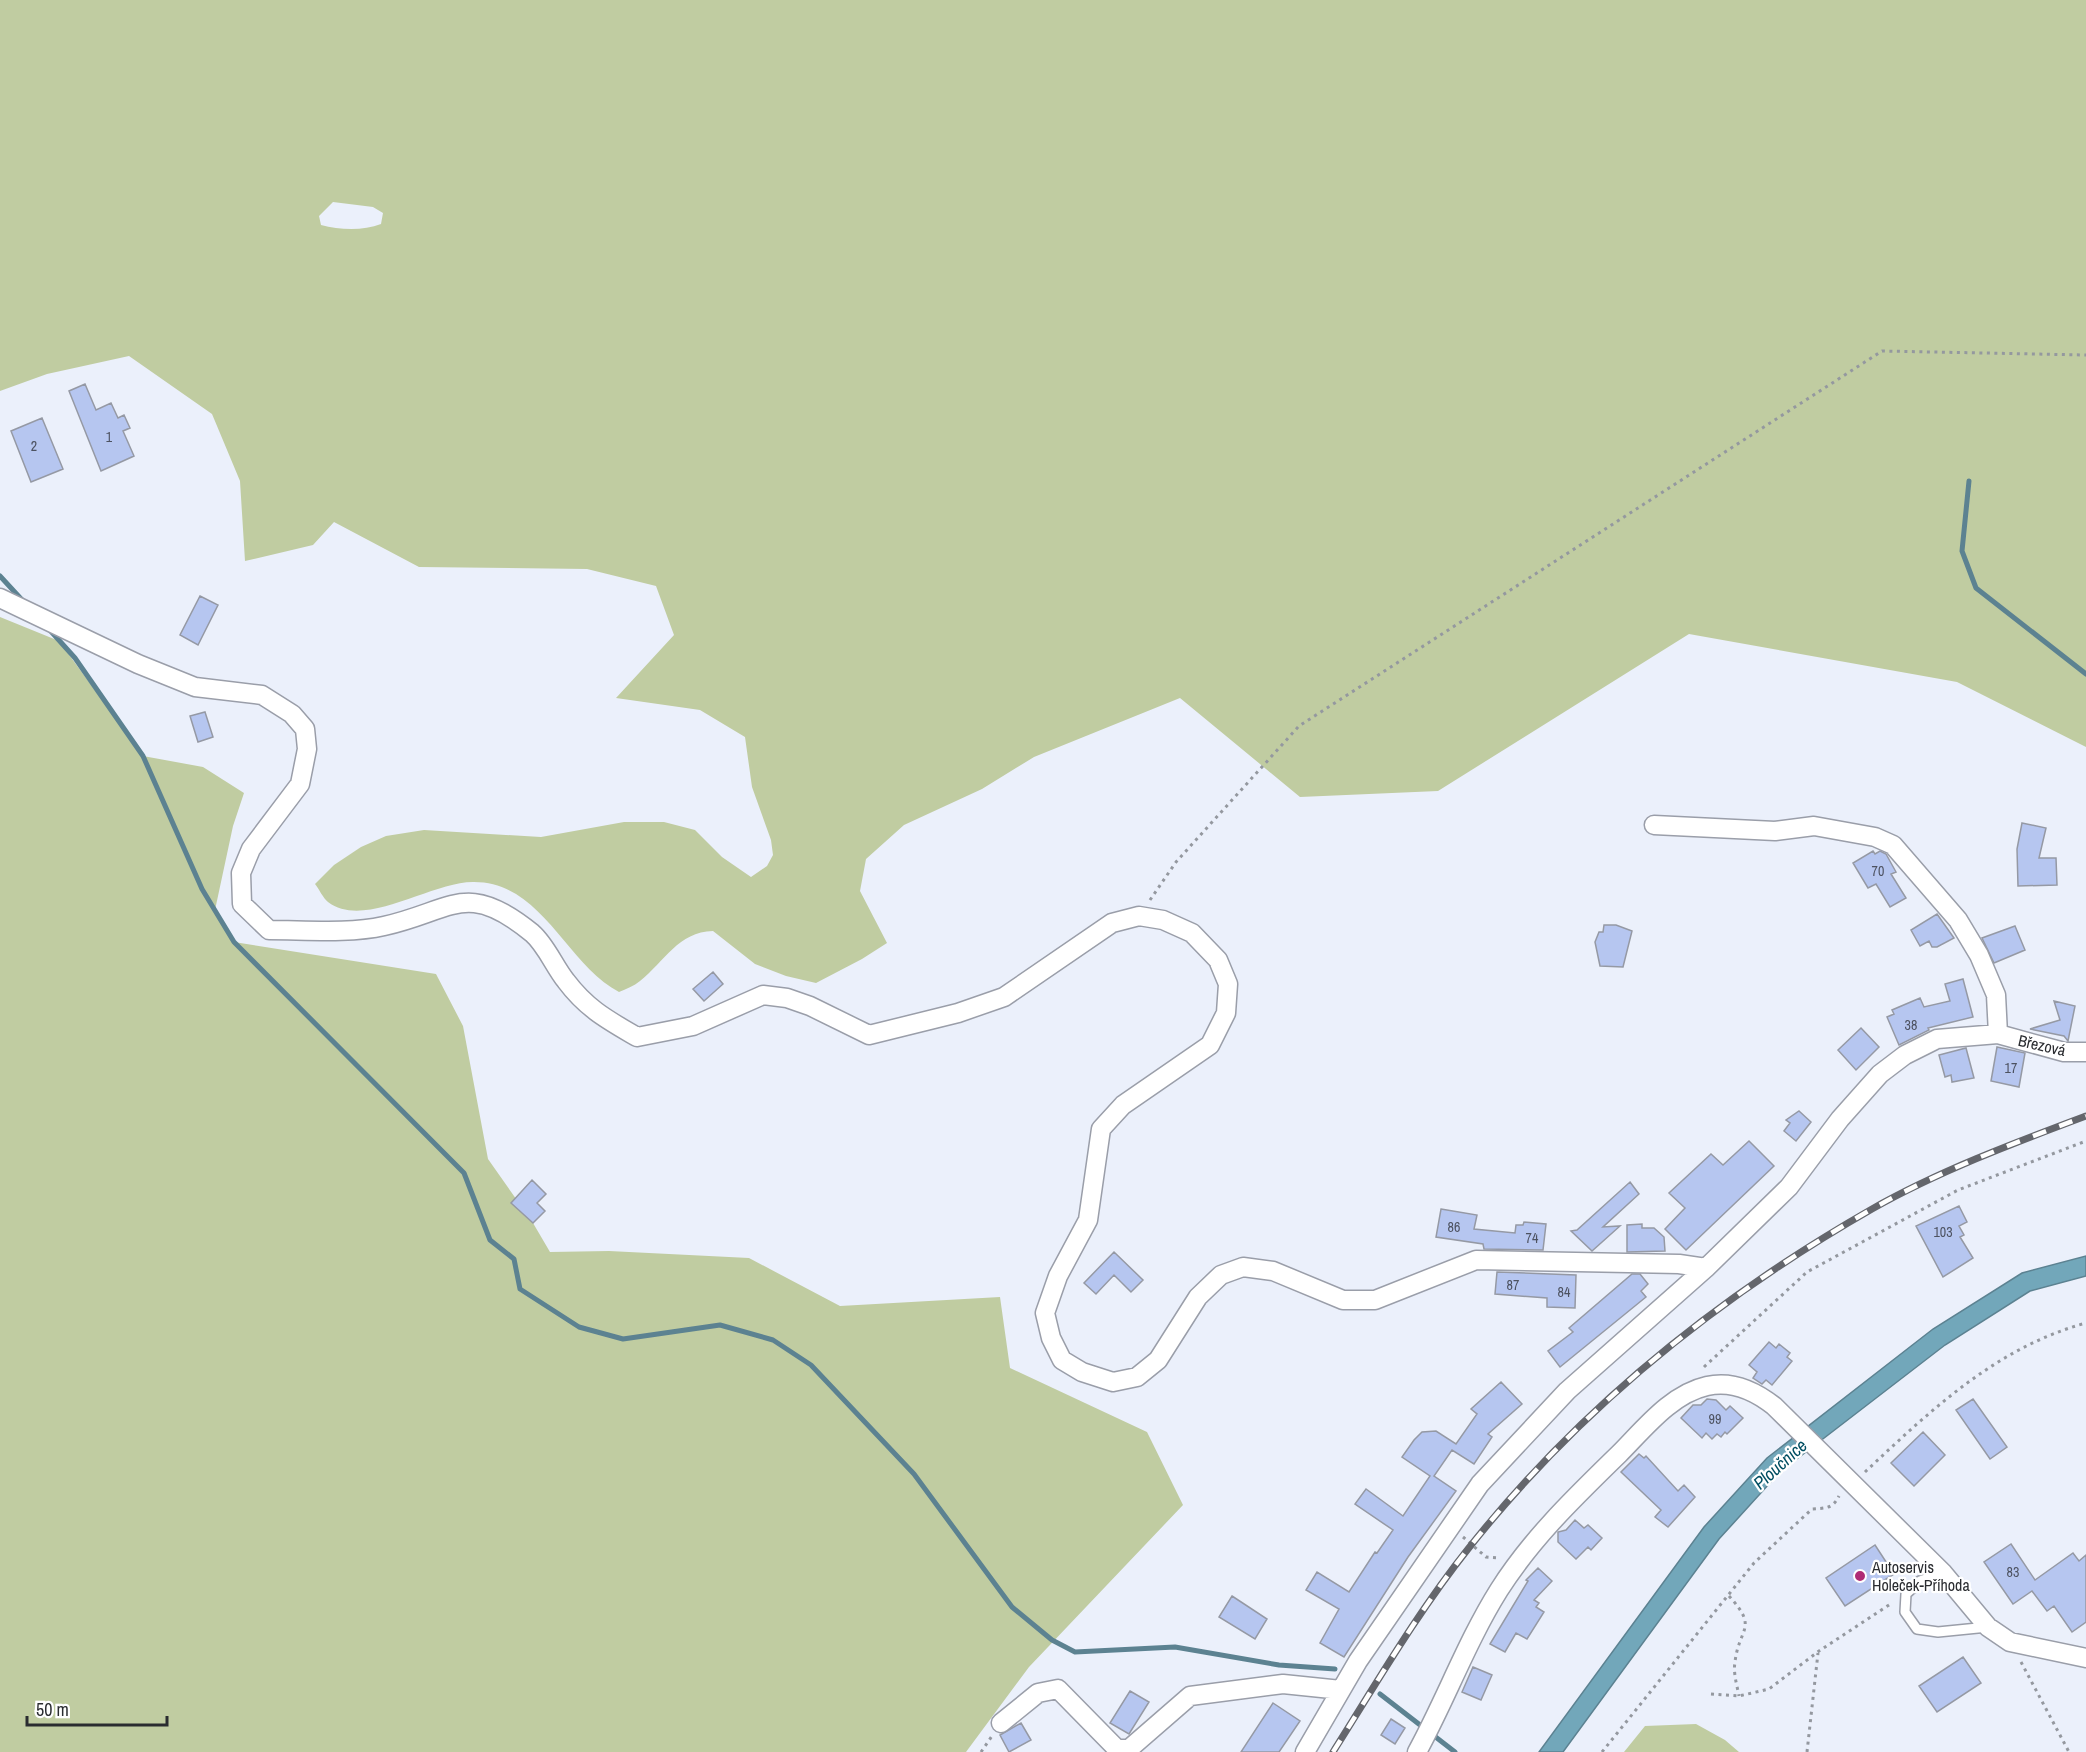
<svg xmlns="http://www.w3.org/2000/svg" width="2086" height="1752" font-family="'Archivo Narrow',sans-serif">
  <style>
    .green { fill: #c0cca1; fill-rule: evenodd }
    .water { fill: #72a7ba; stroke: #5c8291; stroke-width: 1.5 }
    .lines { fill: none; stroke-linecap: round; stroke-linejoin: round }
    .stream { stroke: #5c8291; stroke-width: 5 }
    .building { fill: #b6c6f0; stroke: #9599a4; stroke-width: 1.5 }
    .lane-casing { stroke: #9a9ea9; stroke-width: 12 }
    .street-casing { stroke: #9a9ea9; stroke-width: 21 }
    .path { stroke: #94989f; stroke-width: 3; stroke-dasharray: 3 4.5; stroke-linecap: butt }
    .lane { stroke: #fff; stroke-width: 9 }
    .street { stroke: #fff; stroke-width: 18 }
    .rail-casing { stroke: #64666c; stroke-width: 7 }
    .rail { stroke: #fff; stroke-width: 4.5; stroke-dasharray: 14; stroke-linecap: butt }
    .poi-dot { fill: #af2c75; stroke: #fff; stroke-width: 2 }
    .labels { text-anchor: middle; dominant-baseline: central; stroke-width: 4.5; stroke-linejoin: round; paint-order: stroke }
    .number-label { font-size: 14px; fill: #4d5260 }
    .street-label { font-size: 16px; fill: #2a2c30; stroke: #fff }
    .poi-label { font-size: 16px; fill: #2a2c30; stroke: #fff; text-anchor: start }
    .water-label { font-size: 18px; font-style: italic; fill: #004e62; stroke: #fff }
  </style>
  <rect width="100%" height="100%" fill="#ebf0fb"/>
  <path class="green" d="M0,0H2086V747L1957,682L1689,634L1438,791L1300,797L1180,698L1034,757L982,789L904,825L866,859L860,891L887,943L862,959L816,983L786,976L755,964L713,931C678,932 665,961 640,981C634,986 626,989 619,992C566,964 542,882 474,882C432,881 365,930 328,902C323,898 319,889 315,884L334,865L361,847L386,836L424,830L541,837L624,822H664L695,830L722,857L751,877L767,866L773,855L771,840L752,787L745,737L700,710L616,698L674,635L656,586L587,569L419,567L334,522L313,545L245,561L240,481L212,414L129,356L47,374L0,391ZM333,202L373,207L383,213L381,224C363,231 340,230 321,225L319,216Z
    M0,617L59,641L143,756L203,767L244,793L233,826L215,910L234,942L436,974L463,1026L488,1159L533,1223L550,1252L609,1251L749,1258L840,1306L1000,1297L1010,1368L1147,1432L1183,1505L1029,1667L966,1752H0Z
    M1696,1724L1725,1740L1739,1752H1624L1645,1726Z"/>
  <path class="water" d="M2086,1256V1276L2030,1291L1945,1345L1780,1472L1719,1539L1563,1752H1539L1704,1527L1767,1458L1933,1329L2022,1273Z"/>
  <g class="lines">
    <path class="stream" d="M1969,481L1962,551L1976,588L2086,674
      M0,576L23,601
      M48,628L75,658L143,756L202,889L234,942L464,1173L490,1240L514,1259L520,1289L579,1327L623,1339L720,1325L773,1340L811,1365L914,1474L1012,1607L1052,1640L1075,1652L1175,1647L1279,1665L1335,1669
      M1380,1694L1455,1752"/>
  </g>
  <path class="building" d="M85,384L96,410L111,403L118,418L124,415L130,428L123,431L134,456L101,471L69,391Z
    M42,418L63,469L31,482L11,431Z
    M200,596L218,605L198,645L180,635Z
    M205,712L213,737L198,742L190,716Z
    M2022,823L2046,828L2039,858H2056L2057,885L2018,886L2017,849Z
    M1873,851L1875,854L1880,851L1886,854L1896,872L1891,874L1906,898L1890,907L1876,884L1868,888L1853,863Z
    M1937,914L1954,938L1937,947H1932L1929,941L1920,946L1911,930Z
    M1604,925H1616L1632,931L1623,967L1600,966L1595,942L1599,932H1603Z
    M2015,926L2025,950L1994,963L1982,938Z
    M713,972L723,984L704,1001L693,989Z
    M1963,979L1973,1017L1928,1028L1929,1030L1899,1045L1887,1017L1894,1014L1892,1010L1920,998L1924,1007L1950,1001L1945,984Z
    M2054,1001L2075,1006L2068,1041L2064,1036L2030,1029L2060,1020Z
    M1861,1028L1879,1047L1856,1070L1838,1050Z
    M1997,1047L2025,1053L2019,1087L1991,1081Z
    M1966,1048L1974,1078L1952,1082L1951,1075L1945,1077L1939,1055Z
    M1799,1111L1811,1122L1796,1141L1784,1131L1790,1123L1786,1120Z
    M1749,1141L1774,1166L1686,1250L1665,1229L1685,1208L1669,1193L1711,1154L1723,1165Z
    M532,1180L546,1194L537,1203L545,1211L533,1223L511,1203Z
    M1630,1182L1639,1194L1603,1227L1620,1226L1592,1251L1571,1231L1577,1230Z
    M1959,1206L1967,1222L1959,1226L1964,1235L1960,1237L1973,1258L1943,1277L1916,1226Z
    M1441,1209L1477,1215L1474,1229L1515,1233L1516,1225H1523L1524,1222L1546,1224L1543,1250L1484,1249L1483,1244L1436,1237Z
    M1642,1224V1228H1654L1664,1237L1665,1251L1627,1252V1225Z
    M1114,1252L1143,1280L1131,1292L1114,1275L1096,1294L1084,1283Z
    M1497,1272L1576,1275L1575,1308L1547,1307V1298L1495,1294Z
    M1632,1274H1640L1648,1284L1641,1291L1646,1297L1560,1367L1548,1351L1573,1332L1569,1328Z
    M1769,1342L1776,1348L1779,1344L1790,1353L1787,1357L1792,1361L1772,1385L1766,1380L1762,1384L1753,1378L1757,1372L1749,1365Z
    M1501,1382L1522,1404L1488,1434L1492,1437L1474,1464L1452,1450L1434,1476L1456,1491L1408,1557L1344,1657L1320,1643L1339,1609L1306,1590L1317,1572L1349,1592L1375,1552L1377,1553L1393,1530L1355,1504L1366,1489L1403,1516L1430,1476L1402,1457L1414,1440L1422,1432L1436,1431L1456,1444L1477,1414L1471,1409Z
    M1707,1399L1716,1400L1726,1410L1730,1406L1743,1418L1727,1434L1725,1432L1721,1437L1717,1434L1712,1439L1706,1433L1702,1438L1681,1418L1693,1405H1701Z
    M1973,1399L2007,1447L1990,1459L1956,1410Z
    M1923,1432L1945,1455L1914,1486L1891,1463Z
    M1639,1454L1644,1458L1646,1456L1678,1491L1684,1485L1695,1497L1668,1527L1655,1517L1661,1510L1621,1472Z
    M1575,1520L1584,1528L1588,1525L1602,1538L1591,1550L1588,1547L1576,1559L1558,1542V1532L1566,1530Z
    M2011,1544L2035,1580L2073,1553L2079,1561L2086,1555V1622L2072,1632L2054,1606L2047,1611L2032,1591L2013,1604L1984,1562Z
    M1875,1545L1894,1574L1845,1606L1826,1578Z
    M1538,1568L1552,1581L1534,1600L1539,1603L1536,1607L1544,1612L1527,1639L1516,1633L1505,1652L1490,1644L1528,1581L1526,1580Z
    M1232,1596L1267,1619L1255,1639L1219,1617Z
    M1963,1657L1981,1683L1937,1712L1919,1686Z
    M1473,1667L1492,1675L1481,1700L1462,1692Z
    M1130,1691L1149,1702L1129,1734L1110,1723Z
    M1273,1703L1300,1721L1279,1752H1241Z
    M1391,1719L1405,1728L1395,1744L1381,1735Z
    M1021,1723L1031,1740L1009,1752L1000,1735Z"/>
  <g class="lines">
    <defs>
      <path id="lane" d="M1943,1573L1920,1581L1906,1594L1905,1612L1917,1629L1938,1632L1988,1627"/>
      <path id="street" d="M0,598L138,664L195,687L262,695L292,714L305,729L307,749L300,784L251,849L241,873L242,904L269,930C305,930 349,934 384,926C452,911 466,879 532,933C546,945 554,966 566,981C587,1009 608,1020 637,1037L693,1026L763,995L787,998L810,1006L869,1035L958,1013L1004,997L1112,923L1139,916L1163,920L1192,933L1218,960L1228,984L1226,1013L1210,1045L1123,1105L1101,1129L1088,1220L1058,1276L1045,1313L1051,1338L1062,1360L1082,1372L1113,1382L1137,1377L1158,1360L1198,1297L1221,1275L1243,1267L1273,1271L1343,1300H1375L1476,1260L1679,1264L1706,1268
        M1654,825L1775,831L1814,826L1875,837L1893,845L1958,920L1979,955L1996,995L1998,1034
        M1001,1723L1038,1693L1058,1689L1117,1749H1129L1190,1696L1283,1684L1341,1690
        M1305,1752L1358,1661L1480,1484L1567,1391L1706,1268L1789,1187L1840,1119L1880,1074L1905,1055L1937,1039L1998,1034L2064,1052H2086
        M1417,1752C1446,1699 1467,1641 1499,1590C1532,1538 1575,1497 1619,1454C1644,1429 1671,1394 1707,1386C1733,1380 1755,1391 1774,1406L1943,1573L1988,1627L2010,1642L2086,1658"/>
    </defs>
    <use href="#lane" class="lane-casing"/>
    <use href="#street" class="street-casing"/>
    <path class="path" d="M1150,900L1176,862L1299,726L1882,351L2086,355
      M1704,1367L1807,1272L1958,1190L2086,1141
      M1865,1472C1931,1410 1997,1347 2086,1323
      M1463,1537L1486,1557L1500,1558
      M1729,1596C1759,1629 1739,1627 1735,1662C1733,1673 1737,1685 1739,1696
      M2021,1662L2069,1752
      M1711,1694L1739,1696L1769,1689L1819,1651L1892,1603
      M981,1752L992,1736
      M1602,1752L1754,1563L1812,1509C1825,1508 1833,1509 1839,1496
      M1807,1752L1818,1653"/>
    <use href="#lane" class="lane"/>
    <use href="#street" class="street"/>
    <defs>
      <path id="rail" d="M1333,1752C1376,1684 1417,1613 1468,1549C1578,1410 1718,1297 1872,1209C1939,1171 2014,1143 2086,1116"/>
    </defs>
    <use href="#rail" class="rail-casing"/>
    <use href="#rail" class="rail"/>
  </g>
  <circle class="poi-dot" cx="1860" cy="1576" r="6"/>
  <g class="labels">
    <g class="number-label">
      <text x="109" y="437">1</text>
      <text x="34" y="446">2</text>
      <text x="1878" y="871">70</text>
      <text x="1911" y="1025">38</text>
      <text x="2011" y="1068">17</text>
      <text x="1454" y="1227">86</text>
      <text x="1943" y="1232">103</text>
      <text x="1532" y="1238">74</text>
      <text x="1513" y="1285">87</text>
      <text x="1564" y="1292">84</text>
      <text x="1715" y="1419">99</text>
      <text x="2013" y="1572">83</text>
    </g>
    <g class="street-label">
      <text transform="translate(2042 1045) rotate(13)">Březová</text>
    </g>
    <g class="poi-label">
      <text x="1872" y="1567">Autoservis<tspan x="1872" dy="18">Holeček-Příhoda</tspan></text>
    </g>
    <g class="water-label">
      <text transform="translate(1780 1464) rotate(-42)">Ploučnice</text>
    </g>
  </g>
  <path d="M27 1716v9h140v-9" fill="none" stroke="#2a2c30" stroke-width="3"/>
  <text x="36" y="1716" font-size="18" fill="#2a2c30" stroke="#ffffff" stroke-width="4.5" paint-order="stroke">50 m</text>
</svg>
